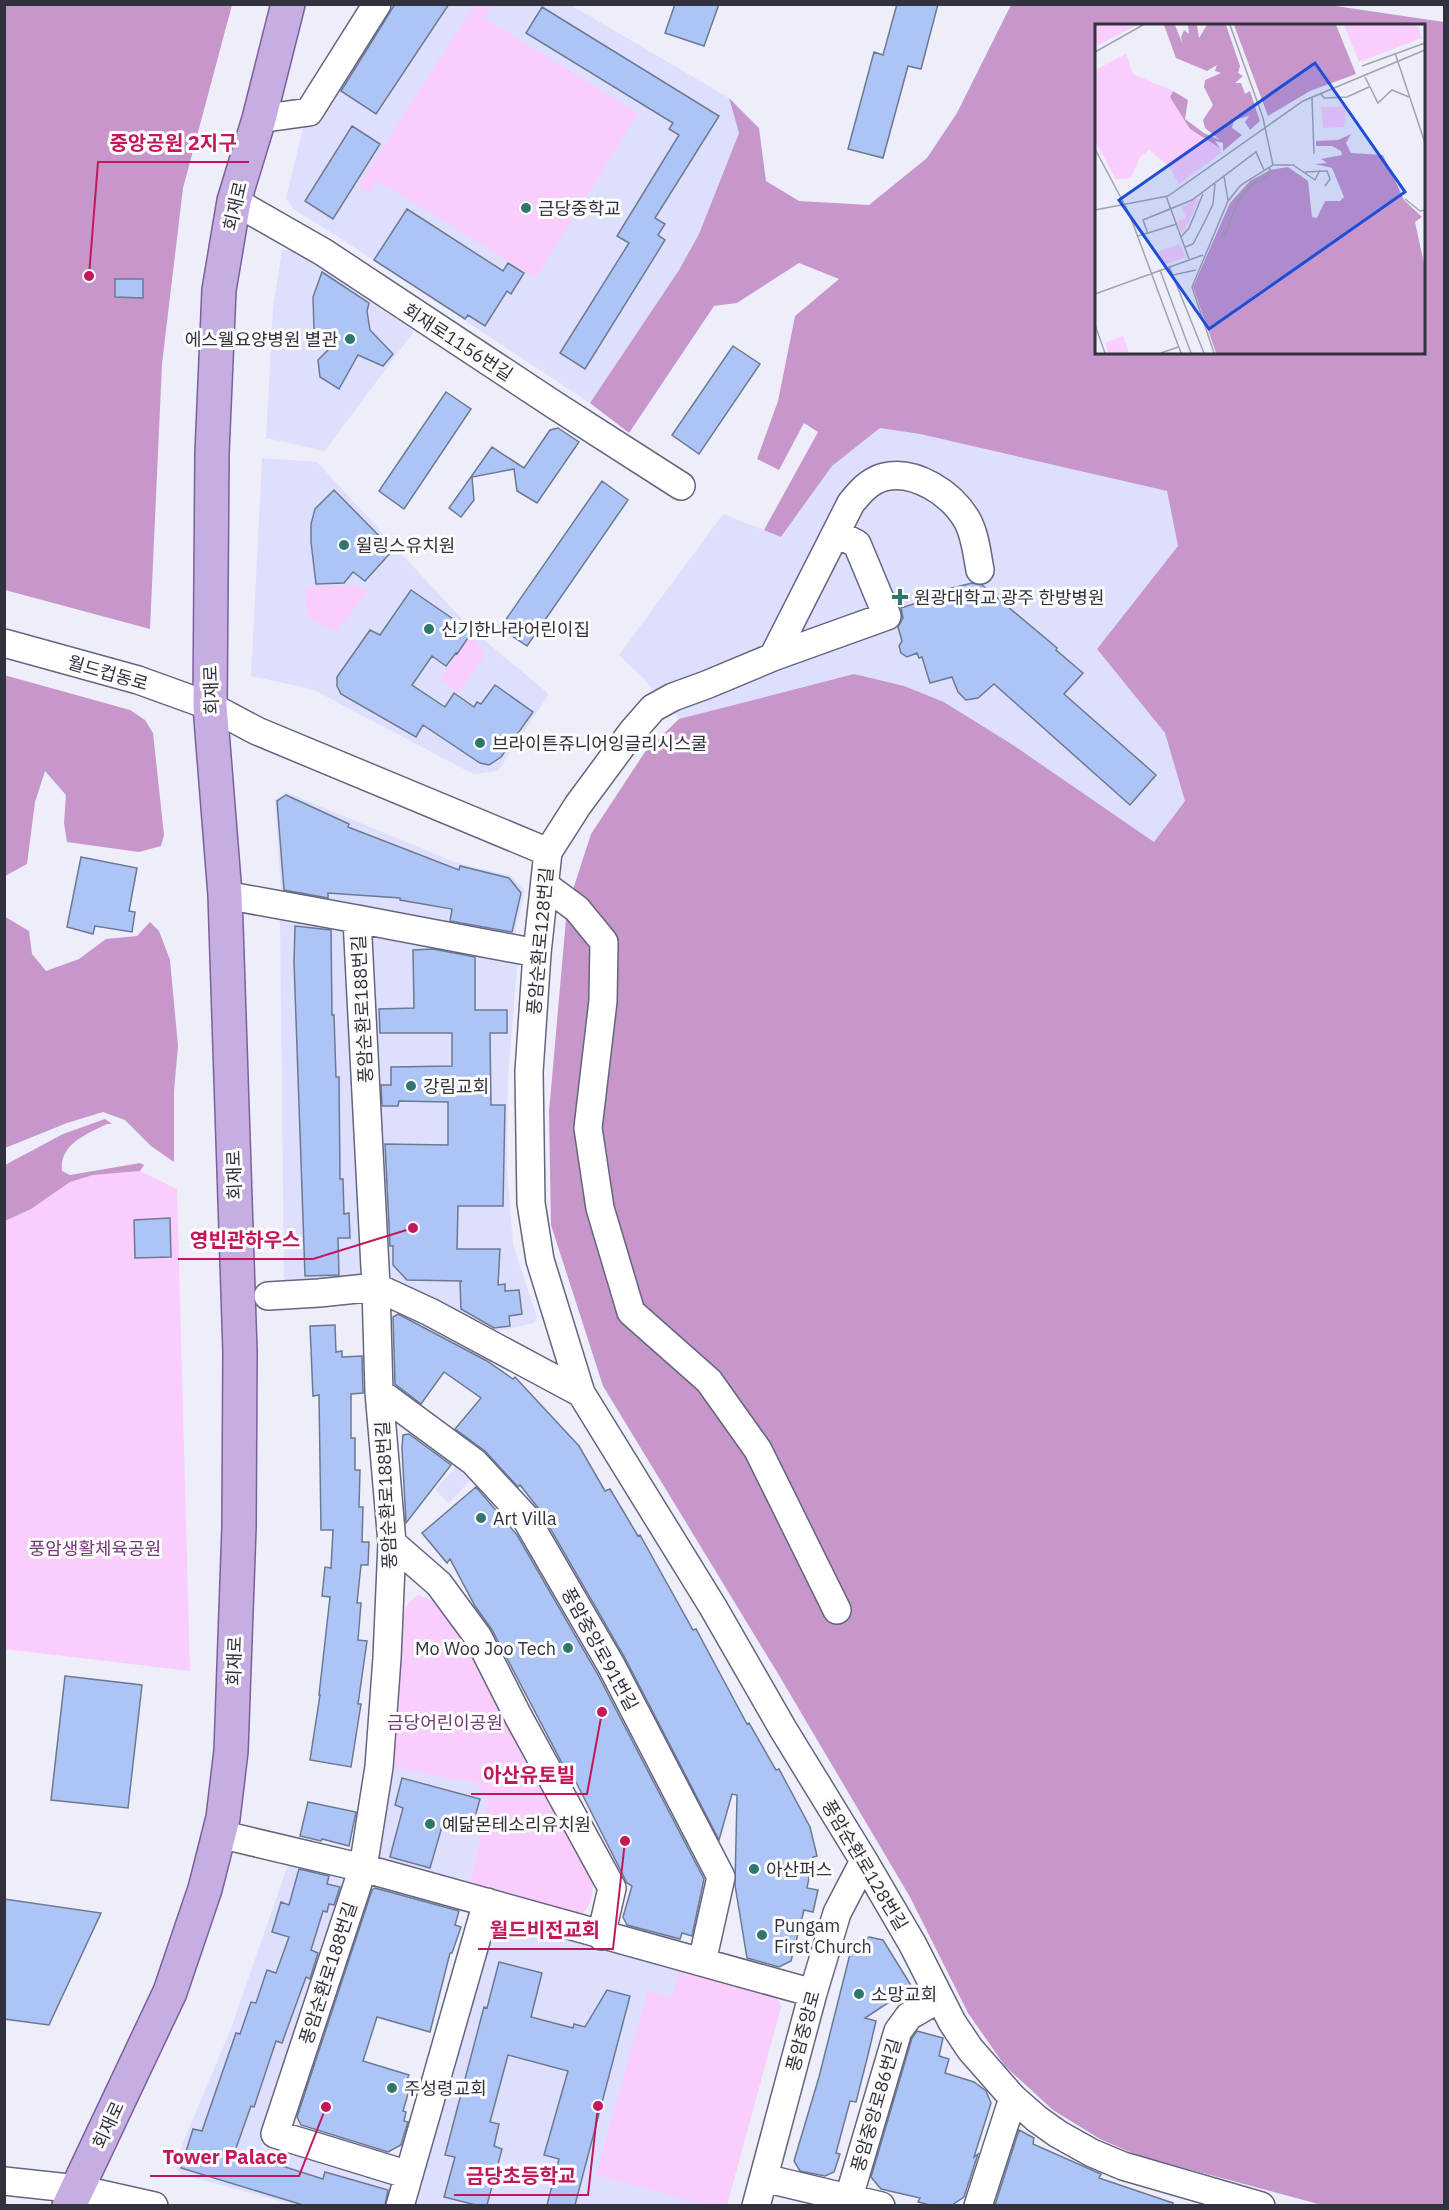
<svg xmlns="http://www.w3.org/2000/svg" width="1449" height="2210" font-family="'IBM Plex Sans','Noto Sans KR',sans-serif">
  <style>
    .built { fill: #dedffd }
    .green { fill: #f9cdfc }
    .forest { fill: #c796ca; fill-rule: evenodd }
    .building { fill: #adc5f6; stroke: #6d7992; stroke-width: 1.5 }
    .lines { fill: none; stroke-linecap: round; stroke-linejoin: round }
    .minor-casing { stroke: #64657f; stroke-width: 30 }
    .major-casing { stroke: #7a609c; stroke-width: 36 }
    .minor { stroke: #fff; stroke-width: 27 }
    .major { stroke: #c6aee2; stroke-width: 33 }
    .poi-dot { fill: #2f766e; stroke: #fcfcfc; stroke-width: 2 }
    .labels { text-anchor: middle; dominant-baseline: central; stroke-width: 6; stroke-linejoin: round; paint-order: stroke }
    .street-label { font-size: 18px; fill: #32323e; stroke: #fcfcfc }
    .poi-label { font-size: 18px; fill: #32323e; stroke: #fcfcfc; text-anchor: start }
    .park-label { font-size: 18px; fill: #733879; stroke: #fcfcfc }
    .inset-road { fill: none; stroke: #a2a3af; stroke-width: 1.5 }
    .view { fill: #1d4ed8; fill-opacity: 0.15; stroke: #1d4ed8; stroke-width: 3 }
    .inset-edge { fill: none; stroke: #32323e; stroke-width: 3 }
    .leader { fill: none; stroke: #c2185b; stroke-width: 2 }
    .callout-dot { fill: #c2185b; stroke: #fcfcfc; stroke-width: 2 }
    .callout-label { font-size: 20px; text-anchor: middle; font-weight: bold; fill: #c2185b; stroke: #fcfcfc; stroke-width: 6; stroke-linejoin: round; paint-order: stroke }
  </style>
  <rect width="100%" height="100%" fill="#edeefa"/>
  <path class="built" d="M387,5H571L729,98L739,133L699,234L679,270L590,403L329,231L293,209L286,198L304,124L312,125Z
    M282,250H293L414,331L324,452L316,449L266,438L273,308Z
    M880,428L920,434L1167,491L1178,546L1097,649L1165,733L1186,801L1154,842L1013,745L945,702L854,674L679,719L643,678L619,655L723,514L782,537L832,466Z
    M262,458L317,462L471,629L549,694L498,771L473,774L312,689L251,676Z
    M286,792L457,863L511,876L525,891L515,934L506,939L281,892L275,800Z
    M280,921L348,925L363,1279L284,1283Z
    M378,935L518,959L508,1077L507,1169L513,1244L537,1317L534,1323L490,1333L386,1277L374,1037L373,939Z
    M457,1466L471,1480L449,1503L435,1490Z
    M385,1766L476,1783L488,1799L470,1885L382,1861L375,1849Z
    M290,1859L348,1875L262,2147L384,2180L392,2186L390,2205H294L180,2174L174,2164L230,2031Z
    M505,1921L775,1995L781,2006L727,2205L415,2206L491,1930Z"/>
  <path class="green" d="M475,4L492,5L484,18L638,113L536,278L378,181L369,194L358,186Z
    M355,585L368,591L336,632L308,618L305,587Z
    M473,633L484,656L459,693L440,679Z
    M140,1171L177,1189L190,1671L5,1649V1221L31,1209L70,1182L93,1175Z
    M418,1595L439,1603L469,1644L593,1878C593,1891 593,1903 583,1913L577,1914L470,1885L488,1799L476,1783L385,1766L399,1618L409,1602Z
    M680,1969L775,1995L781,2007L727,2205H706L596,2175L648,1991L672,1997Z"/>
  <path class="forest" d="M1322,4L1444,22V2205H1322L1139,2156L1100,2139L1053,2110L1005,2066L968,2013L910,1897L780,1677L603,1386L551,1225L549,1112L567,908L591,834L645,752L679,719L854,674L904,686L944,702L1013,745L1154,842L1185,801L1165,733L1097,649L1178,546L1167,491L920,434L880,428L832,466L781,537L764,530L818,432L804,423L779,470L757,459L778,401L795,316L839,279L799,263L737,303L714,306L629,433L590,403L679,270L699,234L739,133L729,98L759,128L766,181L799,201L869,205L927,158L957,113L1011,5ZM1096,26H1424V352H1096Z
    M4,5H232L183,188L162,364L150,629L5,590Z
    M4,675L130,710L145,720L153,733L164,835L161,846L139,852L67,842L64,823L66,795L45,771L35,802L27,864L5,876Z
    M4,916L29,931L32,954L46,971L79,959L106,939L137,936L150,922L159,931L170,960L178,1046L174,1091V1162L151,1146L125,1120L103,1112L67,1123L5,1148Z
    M105,1119L112,1124H107C87,1134 59,1144 62,1171L70,1175L140,1163L144,1165L140,1171L93,1175L70,1182L31,1209L5,1221V1165L63,1134Z"/>
  <path class="building" d="M395,4H449L376,114L341,91Z
    M675,4H719L704,46L665,33Z
    M897,4H938L921,69L908,66L883,158L848,149L874,52L883,55Z
    M542,7L719,116L655,218L665,224L658,235L665,240L585,369L560,353L629,243L617,236L679,135L669,129L673,123L526,33Z
    M352,126L380,144L333,219L305,201Z
    M407,209L503,271L508,263L524,273L511,294L507,291L485,326L468,315L465,319L374,260Z
    M322,272L369,303L367,311L370,330L393,354L383,366L358,355L339,389L320,377L318,360L330,348L314,330L313,297Z
    M115,279H143V298L115,297Z
    M733,346L760,364L699,454L672,435Z
    M446,392L471,409L404,509L379,491Z
    M558,428L579,442L537,503L517,491L514,469L472,477L474,500L461,517L449,508L492,447L524,468L550,430Z
    M602,481L628,500L527,646L500,628Z
    M334,490L393,550L365,581L353,572L344,583L316,584L311,542V524L315,509Z
    M972,583L982,585L1057,648L1056,650L1083,673L1064,694L1156,775L1130,805L994,684L978,698L966,700L958,692L952,677L930,683L922,657L919,658L917,653L907,657L901,653L899,646L902,641L898,627L903,618L901,608L941,595L940,591Z
    M411,590L472,632L457,654L456,653L446,666L432,656L412,685L445,707L454,693L474,707L477,702L481,704L495,685L533,712L501,757L489,765L480,763L423,725L416,737L341,694L337,686V677L370,630L380,635Z
    M286,795L349,824L348,827L459,870L460,866L509,878L521,893L512,932L450,921L452,909L400,900V898L328,893V898L284,890L277,801Z
    M81,857L137,868L129,911L135,912L132,932L95,926L93,934L67,927Z
    M295,926L331,930L332,1015H334L336,1077H339L340,1179H343L344,1214L349,1213L350,1238H338L339,1275L305,1276L294,962Z
    M433,949L475,957V1010H507V1033H490L491,1105H505L503,1206H458L457,1249H500L498,1285L505,1284V1291L519,1290L522,1314L509,1316L510,1326L494,1328L461,1309L460,1282L462,1281L407,1280L393,1265V1246H390L385,1144L448,1145V1102L399,1101L398,1106H382L381,1085H391V1067L452,1066V1033H380L379,1009L414,1008L413,950Z
    M170,1218L171,1257L135,1258L134,1220Z
    M398,1314L487,1361L513,1379L515,1377L579,1446L605,1491L610,1489L638,1536L640,1535L693,1630L696,1629L747,1724L749,1723L776,1770L779,1769L810,1827L817,1856L813,1857L807,1888L818,1890L813,1912L804,1910L791,1961L779,1967L747,1958L735,1885L737,1795L732,1794L719,1840L625,1658L539,1509L520,1485L518,1487L485,1451L455,1429L481,1398L444,1372L421,1404L395,1384L393,1317Z
    M335,1325L336,1352L342,1351V1357L362,1356L363,1393L351,1394V1438H355V1470H360L359,1507H363L362,1542H369L368,1565H361L357,1603H361L358,1640L367,1641L358,1704H361L351,1767L310,1760L320,1695H319L330,1597L322,1596L325,1567L331,1568L333,1530H321L319,1395L313,1396L310,1326Z
    M409,1434L451,1465L406,1523L402,1448L403,1435Z
    M476,1487L517,1535L597,1673L704,1879L692,1936L682,1933L680,1939L627,1925L623,1917L632,1886L627,1883L576,1782L573,1784L492,1630L475,1606L450,1559L447,1563L422,1533Z
    M65,1676L142,1685L128,1808L51,1800Z
    M402,1778L480,1799L471,1831L443,1823L430,1868L390,1857L403,1808L395,1805Z
    M308,1802L356,1812L349,1846L322,1839L321,1841L300,1836Z
    M299,1869L329,1876L327,1884L340,1887L334,1905L329,1904L327,1912L323,1911L311,1950L318,1953L310,1979L306,1977L282,2043L276,2041L254,2107L251,2106L235,2151L323,2179L325,2172L388,2190L385,2205H303L181,2168L193,2129L202,2131L236,2033L240,2034L251,2002L256,2003L267,1970L276,1973L289,1937L272,1932L281,1902L289,1905Z
    M375,1888L459,1911L455,1925L461,1927L452,1953H450L430,2032L377,2017L363,2061L409,2075L406,2082L411,2084L403,2111L406,2112L404,2121L408,2122L403,2138L401,2145L388,2152L301,2125L297,2117L372,1890Z
    M4,1899L101,1913L49,2025L4,2019Z
    M869,1937L883,1940L912,1987L865,2018L876,2021L868,2055L856,2102L850,2101L836,2153L840,2154L834,2172L825,2176L800,2171L794,2161L819,2077L851,1950Z
    M499,1962L542,1973L531,2017L573,2028L574,2024L585,2027L607,1990L630,1996L575,2205H547L559,2159L544,2155L568,2071L508,2055L490,2122L499,2124L494,2146L502,2149L487,2205H476L444,2197L455,2157L445,2155L484,2007L487,2008Z
    M917,2031L943,2038L939,2056L949,2059L945,2073L974,2082L986,2091L991,2103L974,2157L978,2154L964,2197L952,2205H930L918,2202L920,2198L881,2189L871,2177L912,2038Z
    M1019,2130L1034,2138L1033,2144L1101,2174L1099,2178L1173,2203L1172,2205H995Z"/>
  <g class="lines">
    <defs>
      <path id="minor" d="M259,119L309,112L377,4
        M234,201L323,252L553,404L681,486
        M836,533L857,544L887,616L773,657L706,685L673,697L653,708L632,732L578,805L548,852L537,953L529,1072L531,1203L540,1260L581,1393L713,1607L783,1729L864,1861L913,1945L952,2022L970,2049L1013,2098L1037,2119L1058,2134L1092,2153L1123,2166L1261,2206
        M4,643L138,680L210,706L257,731L548,852
        M773,657L851,503C860,492 869,481 884,477C915,469 952,494 967,520C975,534 977,554 980,570
        M546,886L577,909L604,942L603,1001L588,1128L600,1208L631,1312L709,1381L758,1450L837,1610
        M225,895L357,919
        M376,1287L430,1312L581,1393
        M268,1296L319,1293L376,1287
        M379,1392L474,1462L525,1517L611,1665L721,1877L702,1962
        M392,1543L439,1584L478,1637L518,1716L612,1888L601,1936
        M219,1834L363,1868L813,1993
        M409,2175L275,2134L363,1868L379,1767L387,1658L392,1543L379,1392L376,1287L357,919L537,953
        M764,2178L881,2206
        M4,2181L78,2189L154,2206
        M849,2197L898,2031L909,2016L940,1998
        M400,2206L487,1902
        M756,2206L813,1993L837,1913L864,1861
        M978,2206L1013,2098"/>
      <path id="major" d="M69,2206L170,1992L205,1889L223,1818L231,1751L239,1527L240,1352L225,895L210,706L212,453L219,290L234,201L259,119L288,4"/>
    </defs>
    <use href="#minor" class="minor-casing"/>
    <use href="#major" class="major-casing"/>
    <use href="#minor" class="minor"/>
    <use href="#major" class="major"/>
  </g>
  <g class="poi-dot">
    <circle cx="526" cy="208" r="6"/>
    <circle cx="350" cy="339" r="6"/>
    <circle cx="344" cy="545" r="6"/>
    <path d="M897 588h6v6h6v6h-6v6h-6v-6h-6v-6h6z"/>
    <circle cx="429" cy="629" r="6"/>
    <circle cx="480" cy="743" r="6"/>
    <circle cx="411" cy="1086" r="6"/>
    <circle cx="481" cy="1518" r="6"/>
    <circle cx="568" cy="1648" r="6"/>
    <circle cx="430" cy="1824" r="6"/>
    <circle cx="754" cy="1869" r="6"/>
    <circle cx="762" cy="1935" r="6"/>
    <circle cx="859" cy="1994" r="6"/>
    <circle cx="392" cy="2088" r="6"/>
  </g>
  <g class="labels">
    <g class="street-label">
      <text transform="translate(235 206) rotate(-77)">회재로</text>
      <text transform="translate(458 342) rotate(33)">회재로1156번길</text>
      <text transform="translate(108 673) rotate(16)">월드컵동로</text>
      <text transform="translate(211 690) rotate(-92)">회재로</text>
      <text transform="translate(540 941) rotate(-85)">풍암순환로128번길</text>
      <text transform="translate(362 1009) rotate(-93)">풍암순환로188번길</text>
      <text transform="translate(234 1175) rotate(-92)">회재로</text>
      <text transform="translate(386 1495) rotate(-93)">풍암순환로188번길</text>
      <text transform="translate(600 1649) rotate(61)">풍암중앙로91번길</text>
      <text transform="translate(234 1661) rotate(-88)">회재로</text>
      <text transform="translate(865 1865) rotate(59)">풍암순환로128번길</text>
      <text transform="translate(328 1973) rotate(-72)">풍암순환로188번길</text>
      <text transform="translate(803 2031) rotate(-75)">풍암중앙로</text>
      <text transform="translate(876 2105) rotate(-74)">풍암중앙로86번길</text>
      <text transform="translate(108 2125) rotate(-65)">회재로</text>
    </g>
    <g class="poi-label">
      <text x="538" y="208">금당중학교</text>
      <text x="338" y="339" text-anchor="end">에스웰요양병원 별관</text>
      <text x="356" y="545">윌링스유치원</text>
      <text x="914" y="597">원광대학교 광주 한방병원</text>
      <text x="441" y="629">신기한나라어린이집</text>
      <text x="492" y="743">브라이튼쥬니어잉글리시스쿨</text>
      <text x="423" y="1086">강림교회</text>
      <text x="493" y="1518">Art Villa</text>
      <text x="556" y="1648" text-anchor="end">Mo Woo Joo Tech</text>
      <text x="442" y="1824">예닮몬테소리유치원</text>
      <text x="766" y="1869">아산퍼스</text>
      <text x="774" y="1925">Pungam<tspan x="774" dy="21">First Church</tspan></text>
      <text x="871" y="1994">소망교회</text>
      <text x="404" y="2088">주성령교회</text>
    </g>
    <g class="park-label">
      <text x="95" y="1548">풍암생활체육공원</text>
      <text x="445" y="1722">금당어린이공원</text>
    </g>
  </g>
  <g transform="translate(1095 24)">
    <rect width="330" height="330" fill="#edeefa"/>
    <path d="M0,1H42L0,23ZM249,1H322L327,14L264,38ZM31,30L38,50L78,67L76,70L95,105L125,124L126,129L84,160L74,142L54,126L45,133L36,154L21,155L0,117V46ZM251,82L249,103L228,104L226,83ZM101,175H105L87,210L82,198L91,194L87,183ZM84,220L91,233L69,241L64,227ZM28,312L34,329H13L10,319Z" fill="#f9cdfc"/>
    <path d="M69,1H80L88,21L86,13L89,6L94,10L93,1H102L104,14L112,1H131L145,42L143,49L148,52L140,59H146L150,70L155,67L165,97L155,106L150,98L154,92L139,96L137,104L147,111L128,127V119L120,117L125,124L95,105L75,73L78,67L93,76L90,95L109,109L125,116L110,104L108,96L118,81L109,63L110,56L126,49L120,47L122,41L112,47L81,34ZM139,1H241L261,50L215,67L173,92ZM256,110L251,119L256,129L288,131L309,176L327,193L320,198L330,244V329H121L98,263L135,179L155,157L175,146L193,143L213,157L217,193L222,194L230,177H245L249,173L237,144L220,140L232,139L226,135L247,131L246,127L237,122H221V117L243,116Z" fill="#c796ca"/>
    <path class="inset-road" d="M135,1L168,94L178,141M0,28L48,1M300,29L330,119M267,42L330,19M270,53L283,79L297,66L314,73M226,70L229,74L252,73L274,63M217,74L219,130M0,125L34,189L86,329M210,148L232,147L235,155L230,162M129,152L133,177M71,172L94,235M310,175L325,187L330,186M0,186L73,172L208,77L330,26M53,210L48,196L97,176L161,128L169,146M43,212L82,200M86,213L94,204L108,170M129,213L143,177L156,161L174,151L175,143M90,223L98,220L110,197L118,180L120,160M74,242L109,329M65,246L96,329M78,251L101,246M0,270L108,231M0,301L10,329M66,329L83,323M119,329L97,263L133,177L146,161L178,141H198L220,156L225,146"/>
    <path class="view" d="M220,39L310,168L114,305L24,176Z"/>
    <rect width="330" height="330" class="inset-edge"/>
  </g>
  <path class="leader" d="M89 276L98 162H249M413 1228L313 1259H178M602 1712L587 1794H471M625 1841L613 1949H478M326 2107L299 2176H150M598 2106L588 2195H454"/>
  <g class="callout-dot">
    <circle cx="89" cy="276" r="6"/>
    <circle cx="413" cy="1228" r="6"/>
    <circle cx="602" cy="1712" r="6"/>
    <circle cx="625" cy="1841" r="6"/>
    <circle cx="326" cy="2107" r="6"/>
    <circle cx="598" cy="2106" r="6"/>
  </g>
  <g class="callout-label">
    <text x="173" y="150">중앙공원 2지구</text>
    <text x="245" y="1247">영빈관하우스</text>
    <text x="529" y="1782">아산유토빌</text>
    <text x="545" y="1937">월드비전교회</text>
    <text x="225" y="2164">Tower Palace</text>
    <text x="521" y="2183">금당초등학교</text>
  </g>
  <rect width="1449" height="2210" fill="none" stroke="#32323e" stroke-width="12"/>
</svg>
